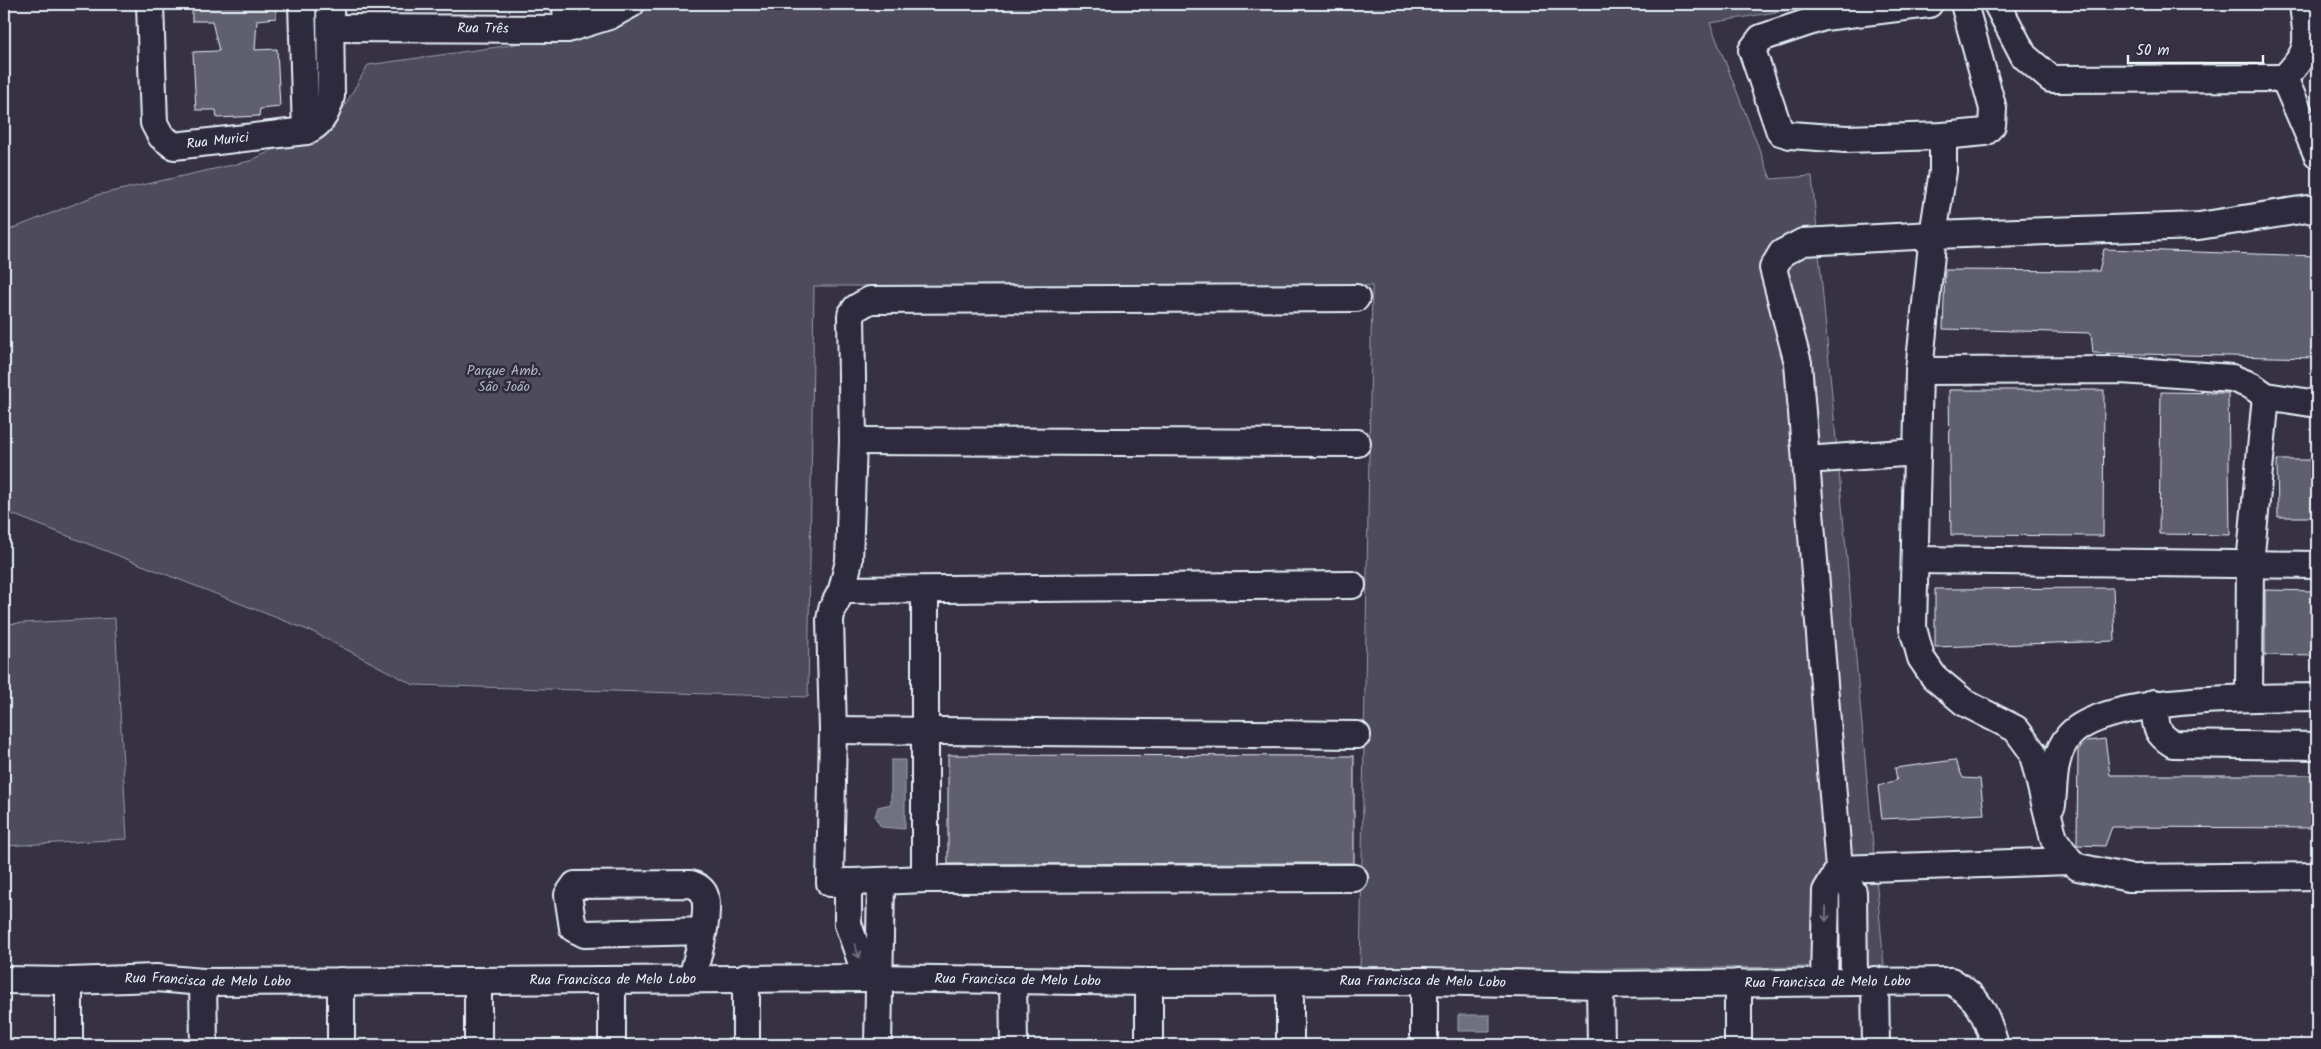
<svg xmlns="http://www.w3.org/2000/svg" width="2321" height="1049" font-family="Kalam,sans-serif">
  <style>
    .green { fill: #4d4b5c; stroke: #9a9eaa }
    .water { fill: #70717f; stroke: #a0a4af }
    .building { fill: #605e6e; stroke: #e8f1f8 }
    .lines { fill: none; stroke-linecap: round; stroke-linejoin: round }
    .minor-casing { stroke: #e8f1f8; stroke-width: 30 }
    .minor { stroke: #2f2a3d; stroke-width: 26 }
    .oneway { stroke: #70707e }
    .labels { text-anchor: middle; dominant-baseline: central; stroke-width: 5; stroke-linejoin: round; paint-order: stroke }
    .street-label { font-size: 14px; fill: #e8f1f8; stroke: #2f2a3d }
    .park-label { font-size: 14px; fill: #b2b7c1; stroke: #2f2a3d }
  </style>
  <rect width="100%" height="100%" fill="#363244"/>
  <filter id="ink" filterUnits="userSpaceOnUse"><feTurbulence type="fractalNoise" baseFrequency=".02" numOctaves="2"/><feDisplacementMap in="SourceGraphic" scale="10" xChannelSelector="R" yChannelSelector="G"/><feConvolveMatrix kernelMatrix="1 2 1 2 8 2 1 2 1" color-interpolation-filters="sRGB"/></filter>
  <g filter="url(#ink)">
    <path class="green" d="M654,4H1824L1710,23L1771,179L1812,176L1884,966L1360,972L1372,286H814L808,697L414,685L313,632L4,511V232L97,195L250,161L337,119L368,65L512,45L630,16Z
      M115,618L127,839L4,846V624Z"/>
    <path class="water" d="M891,760H905V829L881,827L875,817L878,807L891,804Z
      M1458,1015H1490V1031H1458Z"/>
    <path class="building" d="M192,4H276V18L257,20L255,50L277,49L280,107L260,109L259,116L217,118L216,110H196L193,52L219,51L212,21H192Z
      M2104,249L2317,256V358L2093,353L2091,333L1943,329L1945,270L2099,271Z
      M1949,390H2104L2103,536L1951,535Z
      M2161,392L2228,393L2230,535L2159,534Z
      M2277,460H2317V517H2278Z
      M2113,588L2115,641L1935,647V589Z
      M2265,590L2317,591V656L2265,655Z
      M2105,739L2110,775H2317V828L2112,827L2105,846L2077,845L2078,750L2088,741Z
      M948,755L1354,756V863L948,864Z
      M1955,760L1963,778L1980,779L1984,814L1882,819L1878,786L1897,780L1895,768Z"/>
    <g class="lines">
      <defs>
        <g id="minor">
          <path id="s1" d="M150,4L154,123L161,136L174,146L306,131C321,125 328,111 331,96L330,4"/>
          <path d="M302,4L306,131"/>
          <path d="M566,4L567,29"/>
          <path d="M1929,4L1824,17L1761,38L1752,50L1780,132L1790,135L1846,139L1943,136L1985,132L1992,125L1993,109L1964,4"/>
          <path d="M1997,4L2024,56L2051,79L2284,78"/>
          <path d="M2303,4C2307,42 2313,48 2284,78L2317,154"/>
          <path id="s2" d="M331,28L567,29L609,16L631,4"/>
          <path d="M1943,136V171L1933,235L1919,371L1913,628L1921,658L1934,677L1965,703L2016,729L2032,751L2054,839L2070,861L2078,867L2129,878L2317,876"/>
          <path d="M1919,371L2122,370L2232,378L2252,386L2266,396L2250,564L2249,698"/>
          <path d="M2266,396L2317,404"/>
          <path d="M853,441L1357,443"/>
          <path d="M1806,460L1917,452"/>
          <path d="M1915,560L2317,565"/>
          <path d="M842,590L1352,585"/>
          <path d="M2154,703C2156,724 2154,733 2173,744L2317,746"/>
          <path d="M833,730L1357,735"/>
          <path d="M2052,805C2054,783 2053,754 2069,736C2104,695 2262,698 2317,697"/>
          <path d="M1839,869L2070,861"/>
          <path d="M1354,878L925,879L830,883L833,730L830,620L832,609L842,590L849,561L853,441L851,315L856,308L870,300L1356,298"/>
          <path d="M925,879V590"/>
          <path d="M848,882V924L867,978"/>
          <path d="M746,977V1045"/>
          <path d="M692,979C697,956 710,919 705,896C703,889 697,886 691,884L575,885L568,895L573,928L585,934L703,931"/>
          <path id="s3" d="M4,980L69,981L156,978L203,982L478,981L867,978L1149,982L1424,981L1600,985L1951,981C1980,998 1986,1014 1995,1045"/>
          <path d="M1013,980L1014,1045"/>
          <path d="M1875,980L1876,1045"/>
          <path d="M69,981V1045"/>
          <path d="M341,981V1045"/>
          <path d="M1424,981V1045"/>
          <path d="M1824,981L1826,891L1839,869"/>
          <path d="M1854,981L1853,892L1839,869L1798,363L1773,268L1782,253L1803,242L1933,235L2199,226L2307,209L2317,210"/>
          <path d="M203,982L204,1045"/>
          <path d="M1738,983V1045"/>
          <path d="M1600,985L1601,1045"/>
          <path d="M478,1045V981"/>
          <path d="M612,1045V980"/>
          <path d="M878,1045L881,882"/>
          <path d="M1149,1045V982"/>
          <path d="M1290,1045V982"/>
        </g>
      </defs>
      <use href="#minor" class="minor-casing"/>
      <use href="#minor" class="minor"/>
    </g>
    <defs><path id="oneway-shaft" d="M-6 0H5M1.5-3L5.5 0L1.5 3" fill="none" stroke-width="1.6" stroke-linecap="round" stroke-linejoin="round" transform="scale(1.25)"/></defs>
    <g class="oneway">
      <use href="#oneway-shaft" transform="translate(1826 914) rotate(91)"/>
      <use href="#oneway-shaft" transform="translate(857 951) rotate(70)"/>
    </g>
  </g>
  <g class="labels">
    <g class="street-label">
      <text stroke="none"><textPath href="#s2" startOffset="152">Rua Três</textPath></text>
      <text stroke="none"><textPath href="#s1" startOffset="194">Rua Murici</textPath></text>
      <text stroke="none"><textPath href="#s3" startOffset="609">Rua Francisca de Melo Lobo</textPath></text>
      <text stroke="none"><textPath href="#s3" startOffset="204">Rua Francisca de Melo Lobo</textPath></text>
      <text stroke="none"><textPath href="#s3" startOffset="1014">Rua Francisca de Melo Lobo</textPath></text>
      <text stroke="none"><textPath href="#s3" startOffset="1419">Rua Francisca de Melo Lobo</textPath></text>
      <text stroke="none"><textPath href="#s3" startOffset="1824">Rua Francisca de Melo Lobo</textPath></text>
    </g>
    <g class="park-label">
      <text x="504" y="371">Parque Amb.<tspan x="504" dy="16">São João</tspan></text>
    </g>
  </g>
  <rect width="2321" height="1049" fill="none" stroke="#2f2a3d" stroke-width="20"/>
  <rect x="10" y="10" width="2301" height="1029" fill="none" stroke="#e8f1f8" stroke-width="2" filter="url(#ink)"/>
  <path d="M2128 55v8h135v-8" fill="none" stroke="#e8f1f8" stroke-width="2.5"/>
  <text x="2136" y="55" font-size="15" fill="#e8f1f8" stroke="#2f2a3d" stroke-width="4" paint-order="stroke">50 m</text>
</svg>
